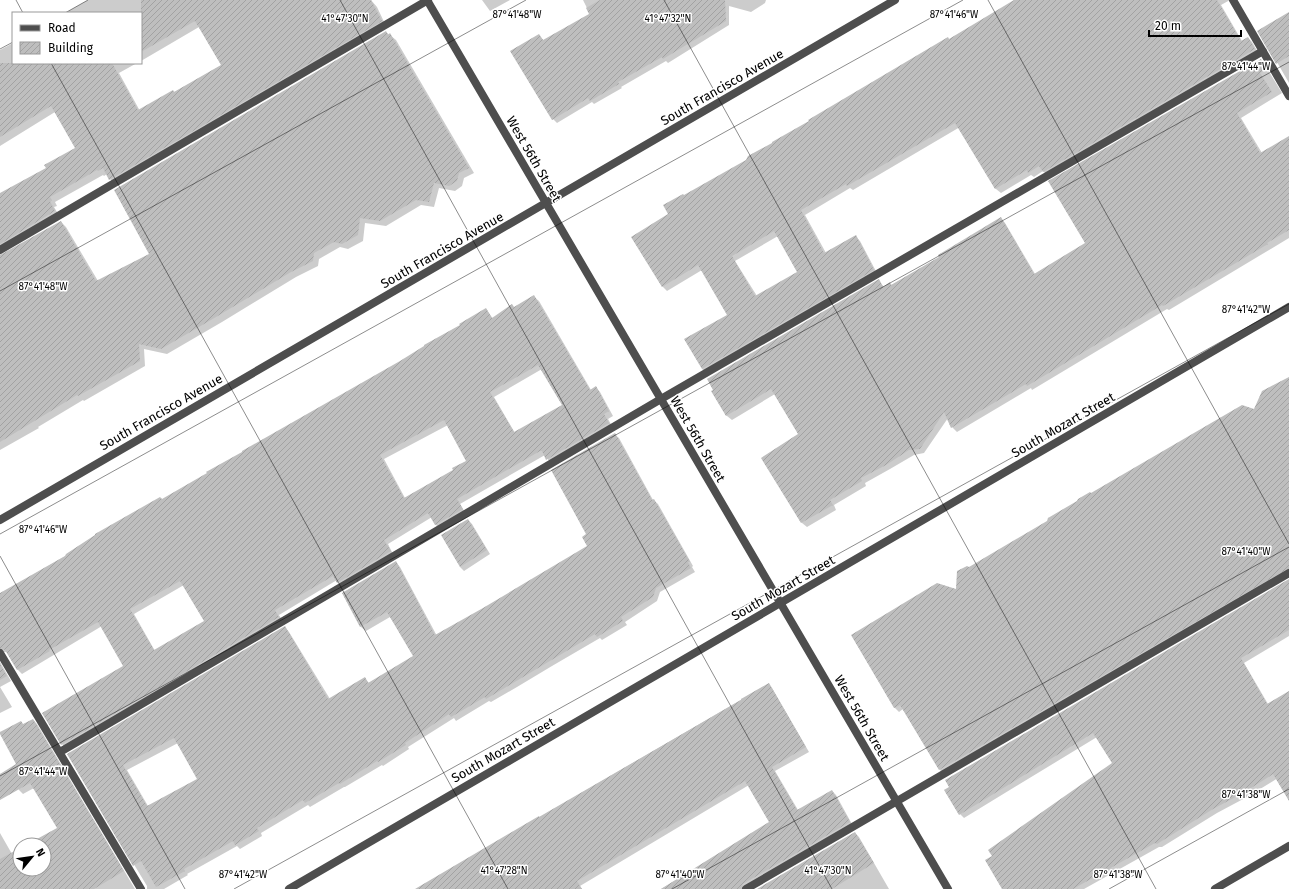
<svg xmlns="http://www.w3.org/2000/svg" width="1289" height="889" font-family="'Fira Sans',sans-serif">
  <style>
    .shadow { fill: #0003; fill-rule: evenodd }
    .building { fill: url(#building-hatch); fill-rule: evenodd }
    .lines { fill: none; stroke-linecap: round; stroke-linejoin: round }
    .service { stroke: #4e4e4e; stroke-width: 8 }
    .minor { stroke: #4e4e4e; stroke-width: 8 }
    .tertiary { stroke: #4e4e4e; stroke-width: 8 }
    .ticks { fill: none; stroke: #000; stroke-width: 1; stroke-opacity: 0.45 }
    .labels { text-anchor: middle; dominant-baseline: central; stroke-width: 3; stroke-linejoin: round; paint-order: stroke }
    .street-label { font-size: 13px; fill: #000; stroke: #fff }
    .ticks-label { font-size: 10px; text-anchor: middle; fill: #000; stroke: #fff; stroke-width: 3; stroke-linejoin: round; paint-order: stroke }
  </style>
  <defs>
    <pattern id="building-hatch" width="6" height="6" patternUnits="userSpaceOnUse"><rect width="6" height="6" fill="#bebebe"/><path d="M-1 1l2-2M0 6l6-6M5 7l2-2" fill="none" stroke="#a2a2a2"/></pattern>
  </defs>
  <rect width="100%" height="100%" fill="#fff"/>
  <path class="shadow" d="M88,0H371L377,7L386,26L115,185L110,179L107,174L104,176L103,175L55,202L57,206L54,207L60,217L3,251L0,255V194L47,168L76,148L55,112L0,146V50L13,43V63H137L119,73L140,111L173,91L175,92L222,65L199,27L141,61V13H65Z
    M482,0H510L490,11Z
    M583,0H766L765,3L751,12L729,6V25L668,63L666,61L621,87L622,88L594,104L592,102L557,123L553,119L539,35L544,41L590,14Z
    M1016,0H1230L1221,5L1242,41L1248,38L1252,42L1259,54L1048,176L1043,171L1034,177L1031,175L1001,193L996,189L960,127L853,190L850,188L805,215L826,253L855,236L860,241L878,275L707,373L702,369L729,315L702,270L667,291L663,287L670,215L684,196L747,161L774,143ZM778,236L798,273L757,296L735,261Z
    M1289,14V83L1259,31Z
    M386,32L396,40L474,173L464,178L462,186L455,191L439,188L434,207L421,205L386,226L365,223L363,241L348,249L340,247L319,259L318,266L296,277L222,322L167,354L144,349L145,366L84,401L83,400L38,427L39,428L0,450V256L61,222L66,227L98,281L150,254Z
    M1261,60L1265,65L1282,93L1241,118L1262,153L1289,137V238L1169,310L1167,309L1032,390L1031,388L957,432L952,427L948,418L924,453L914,455L890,469L865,483L866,486L834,505L836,510L807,527L802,523L762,458L799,434L775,394L732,420L727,416L713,391L879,281L884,287L890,284L892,285L940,258L1001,219L1005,223L1035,274L1086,244Z
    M534,297L539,301L591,390L596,387L600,392L613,416L608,419L613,428L551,464L545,455L460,504L466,514L440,529L436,525L432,517L388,544L394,556L342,587L337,580L279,615L283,622L66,749L62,744L125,667L102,626L22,674L18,670L7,652H2L0,654V594L400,362L462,326L486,309L493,319ZM542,369L563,405L515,433L494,397ZM448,425L468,461L454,470L405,498L384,459ZM184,585L205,622L155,651L134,614Z
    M1289,379V573L944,774L940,770L903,709L899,712L895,708L852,636L956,590L969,568L1048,522L1092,494L1254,410Z
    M614,434L619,438L653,500L658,504L693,566L692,567L695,572L660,592L657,601L625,622L627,625L602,640L600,638L552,666L517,687L491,702L489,701L456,721L454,718L408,747L409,749L383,766L382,765L345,787H344L310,807L308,805L261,833L262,836L240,849L237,846L187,874L188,875L164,889H147V886L68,755L285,628L289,632L330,699L365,678L369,683L415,656L390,617L366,631L361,627L343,593L396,562L400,567L437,636L589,546L587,535ZM178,743L199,779L148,806L127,770Z
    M468,520L472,524L490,554L464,571L460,567Z
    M1289,581V636L1244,663L1268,704L1289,692V773L1278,778L1247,797L1217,813L1162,847H1159L1084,889H1003L1113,763L1097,737L964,818L960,814Z
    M0,662L11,681L0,687L12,707L0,713Z
    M768,684L772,688L809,752L775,771L798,810L832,791L836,795L853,826L746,889H661L770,823L749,785L580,886L581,888L579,889H417Z
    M33,720L37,724L135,889H0V833L12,854L20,850V869H44V845H28L59,829L34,788L23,794L19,790L8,770L18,764L24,725Z
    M855,833L859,837L889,889H759Z"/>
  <path class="building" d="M141,0H371L382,21L109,180L103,168L98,171L97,170L50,197L52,200L50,201L55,211L0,244V193L46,168L44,165L75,148L51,106L0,137V63H112L138,110L173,90L174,92L221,65L195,21L141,52Z
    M600,0H725L726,21L663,59L662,57L618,82L619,84L590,101L588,98L552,120L510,51L539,34L543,40L589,14L586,8Z
    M1014,0H1217L1241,41L1248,37L1255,49L1043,172L1039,166L1028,173L1027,170L995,189L955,123L847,186L846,184L801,210L824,253L856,235L874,270L702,369L684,339L727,315L698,265L662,287L631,237L668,214L663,205L683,194L684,195L746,160L748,156L772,143V142L809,121L808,120L948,37L949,39ZM774,231L797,272L755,296L732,256Z
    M1289,12V56L1276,64L1257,31Z
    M386,31L388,35L390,33L469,168L459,173L457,181L449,186L434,183L429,202L416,200L380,221L360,218L358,235L342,244L334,242L314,253L313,261L291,272L216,317L161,349L139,344L140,361L78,396L77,395L0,442V255L61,221L96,281L149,254L114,190Z
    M1261,59L1267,69L1260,73L1272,92L1237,113L1260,153L1289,136V230L1267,243L1268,244L1163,306L1162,305L1027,386L1026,384L951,428L944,412L920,449L909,450L886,465L861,478L862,481L830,500L833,505L801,523L761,458L798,434L771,389L726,416L711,391L713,390L707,379L879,279L883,287L890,282L891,285L939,257L938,255L1001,217L1034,274L1085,243L1048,181Z
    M534,295L590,390L596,386L609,411L604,414L609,423L546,460L542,451H540L457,499L463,509L435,525L428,513L384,540L391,551L337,583L333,576L275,610L279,617L61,745L42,713L123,666L98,622L49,650L50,651L17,670L5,650L0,648V593L65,556L66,554L95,535V534L160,497L162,499L207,473L206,472L242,452V451L400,361L424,346V345L460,325L459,324L486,308L492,318L512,304L514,307ZM538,365L562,405L514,432L490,392ZM444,420L466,461L452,468L453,470L404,498L380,455ZM180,581L204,621L154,650L130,609Z
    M1289,377V568L939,770L900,705L894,708L851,635L937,583L956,589L957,571L967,566L969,567L1047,521L1048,518L1077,501L1078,499L1090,492L1091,493L1242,405L1254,409L1262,391Z
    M615,433L652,500L654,499L690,562H688L691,568L656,588L653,597L621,617L623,621L597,637L595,634L486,699L485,697L451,717L449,714L405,743L406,745L378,762L377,761L340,784L339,783L305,803L303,800L257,828L259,831L235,845L233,841L184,869L185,871L156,887L141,861L133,866L67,754L285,626L328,699L365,677L368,683L413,656L387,612L360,627L342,593L396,561L435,635L483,608L587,546L582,537L586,534L551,470ZM174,738L197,779L147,806L123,765Z
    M468,519L487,550L460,567L441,535Z
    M1289,579V630L1241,658L1267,704L1289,691V801L1273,774L1243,793L1213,809L1157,844L1155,843L1073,889H1002L985,860L992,856L988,850L1112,763L1093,733L959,815L944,790L949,787L945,780Z
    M0,664L7,676L0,680Z
    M769,683L806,747L772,767L797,810L832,790L850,822L743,884L741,889H661L769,822L745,781L577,881L582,889H415L539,816V817L741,700V699Z
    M33,719L124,871L94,889H0V859L20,848V869H44V845H26L57,828L30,783L0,800V774L16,764L0,734V732L21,721L23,724Z
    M855,832L874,863L832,889H757Z"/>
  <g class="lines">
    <path class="service" d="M1233,0L1289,96
      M0,250L428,0
      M0,653L141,889
      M60,752L661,399L1263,51
      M746,889L1289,573"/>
    <path class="minor" d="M427,0L948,889
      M0,520L895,0
      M289,889L1289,307"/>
    <path class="tertiary" d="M1215,889L1289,846"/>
  </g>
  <path class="ticks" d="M16,0L23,13M340,0L832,889M664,0L1156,889M988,0L1289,544M65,13L88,0M0,49L13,42M51,63L508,889M0,291L526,0M0,534L963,0M0,556L185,889M0,776L1289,62M234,889L1289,304M672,889L1289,547M1109,889L1289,789"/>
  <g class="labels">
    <g class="street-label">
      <text transform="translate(722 87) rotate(-30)">South Francisco Avenue</text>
      <text transform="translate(534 159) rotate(60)">West 56th Street</text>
      <text transform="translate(442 250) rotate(-30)">South Francisco Avenue</text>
      <text transform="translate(161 412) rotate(-30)">South Francisco Avenue</text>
      <text transform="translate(1063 425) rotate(-30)">South Mozart Street</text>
      <text transform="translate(698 439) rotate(60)">West 56th Street</text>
      <text transform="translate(783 588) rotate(-30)">South Mozart Street</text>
      <text transform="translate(862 718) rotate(60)">West 56th Street</text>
      <text transform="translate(503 750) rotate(-30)">South Mozart Street</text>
    </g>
  </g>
  <g class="ticks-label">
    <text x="517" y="18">87°41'48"W</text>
    <text x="954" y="18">87°41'46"W</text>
    <text x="345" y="22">41°47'30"N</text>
    <text x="668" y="22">41°47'32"N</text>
    <text x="1246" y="70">87°41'44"W</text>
    <text x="43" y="290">87°41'48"W</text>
    <text x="1246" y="313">87°41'42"W</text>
    <text x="43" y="533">87°41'46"W</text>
    <text x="1246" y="555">87°41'40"W</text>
    <text x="43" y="775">87°41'44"W</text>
    <text x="1246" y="798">87°41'38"W</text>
    <text x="504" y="874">41°47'28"N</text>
    <text x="828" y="874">41°47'30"N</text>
    <text x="243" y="878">87°41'42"W</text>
    <text x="680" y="878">87°41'40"W</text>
    <text x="1118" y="878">87°41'38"W</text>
  </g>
  <rect x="12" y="12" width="130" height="52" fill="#ffffff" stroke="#999999"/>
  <rect x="20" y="25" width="20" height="6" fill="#4e4e4e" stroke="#999999"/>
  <text x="48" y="32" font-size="12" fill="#000000">Road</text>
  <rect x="20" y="42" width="20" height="12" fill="url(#building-hatch)" stroke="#999999"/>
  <text x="48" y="52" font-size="12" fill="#000000">Building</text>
  <g transform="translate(32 857) rotate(61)"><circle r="19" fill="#ffffff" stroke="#999999"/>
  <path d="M0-3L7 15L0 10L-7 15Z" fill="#000000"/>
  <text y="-6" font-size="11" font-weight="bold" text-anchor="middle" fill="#000000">N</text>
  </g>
  <path d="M1149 30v6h92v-6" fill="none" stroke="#000000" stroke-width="2"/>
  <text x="1155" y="30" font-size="12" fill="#000000" stroke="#ffffff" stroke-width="3" paint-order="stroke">20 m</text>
</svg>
